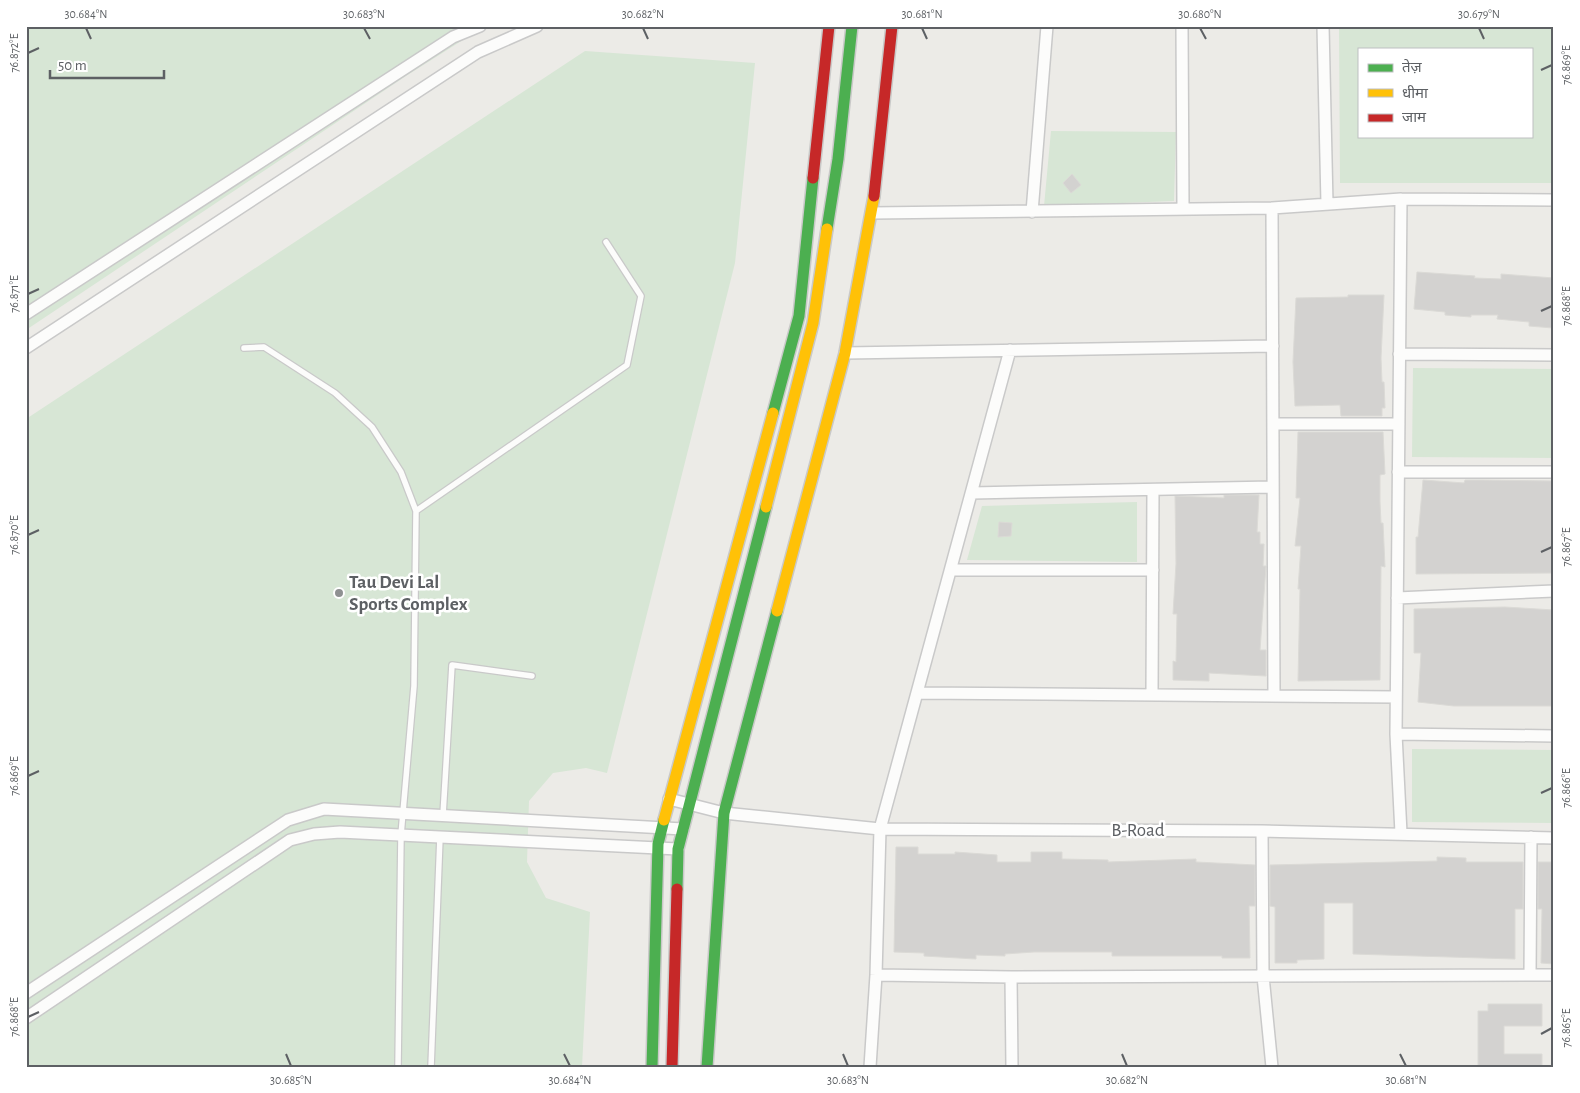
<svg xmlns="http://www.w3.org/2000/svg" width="1580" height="1093" font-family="'Alegreya Sans','Noto Sans Devanagari',sans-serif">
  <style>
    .green { fill: #d7e6d5; fill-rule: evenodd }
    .building { fill: #d3d2d0; stroke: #dbdad6 }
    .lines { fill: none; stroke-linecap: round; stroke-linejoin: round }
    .lane-casing { stroke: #c9c9c9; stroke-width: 8 }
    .street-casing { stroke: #c9c9c9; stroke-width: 14 }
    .fast-casing { stroke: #c9c9c8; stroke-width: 14 }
    .slow-casing { stroke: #c9c9c8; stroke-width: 14 }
    .jam-casing { stroke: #c9c9c8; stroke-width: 14 }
    .lane { stroke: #fcfcfb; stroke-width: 5.5 }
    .street { stroke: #fcfcfb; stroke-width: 11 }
    .fast { stroke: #4caf50; stroke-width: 11 }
    .slow { stroke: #ffc107; stroke-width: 11 }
    .jam { stroke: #c62828; stroke-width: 11 }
    .ticks { fill: none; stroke: #5d6064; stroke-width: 2 }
    .poi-dot { fill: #8f9192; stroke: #fff; stroke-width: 2 }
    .labels { text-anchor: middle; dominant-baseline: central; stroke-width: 5; stroke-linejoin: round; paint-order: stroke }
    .poi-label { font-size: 19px; font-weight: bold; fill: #5d6064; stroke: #fff; text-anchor: start }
    .street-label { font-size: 19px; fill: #5d6064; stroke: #fff }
    .neatline { fill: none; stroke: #5d6064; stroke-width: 2 }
    .ticks-label { font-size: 12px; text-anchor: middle; fill: #5d6064 }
  </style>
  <rect width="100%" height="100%" fill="#ecebe7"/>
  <path class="green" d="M26,26H485L406,76L26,330Z
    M1339,26H1554V183H1340ZM1359,49H1531V136H1359Z
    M585,51L755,63L735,263L607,773L586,768L553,773L529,801L527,862L546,898L590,912L582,1067H26V419Z
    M1051,131L1176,132L1174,201L1044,206Z
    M1413,368L1554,369V458L1412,457Z
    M1137,502V562L967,560L982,506Z
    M1412,749L1554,750V823L1412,822Z"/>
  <path class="building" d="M1072,174L1081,185L1071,193L1063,183Z
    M1417,272L1475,276L1474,278L1501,279V274L1554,278L1553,328L1529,326V322L1497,319L1498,315H1471V317L1445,315V312L1414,309Z
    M1348,295H1384L1381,358L1382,382H1384L1385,408H1382V416H1341L1340,405L1295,406L1293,362L1296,298L1348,297Z
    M1298,432H1383L1385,474L1380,475V502L1381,523H1383L1385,567L1381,566L1380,680L1298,681L1300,589H1298L1301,546H1295L1300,498H1296Z
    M1423,480L1464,483L1465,480H1481L1554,481V573L1416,574V537H1418Z
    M1224,495H1259L1257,532H1260V544H1264L1263,566H1266L1260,650H1266V676L1209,673V681L1173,680V661L1176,662L1177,614H1173L1176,564L1175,496L1224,498Z
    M999,522L1012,523L1011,536L998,537Z
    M1505,607L1554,610L1553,706H1454L1418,702L1421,653H1414V609Z
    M896,847H918V854H955V852L997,855V862H1031V852H1062V859L1108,860V862L1196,859V862L1255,865V906H1249L1250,958H1222V956H1112V952H1034L1005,954V956L976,955V959L924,956V953L894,952Z
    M1437,857L1466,858V862H1523V909H1515V959L1353,954V903H1324V959L1297,960V963H1275V907L1270,906V865L1437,861Z
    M1538,862H1554V964L1541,963L1542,909H1538Z
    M1488,1004H1542V1026H1504V1054H1542V1067L1478,1066V1011H1488Z"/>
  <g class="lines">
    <defs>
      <path id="lane" d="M244,348L264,347L335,393L372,427L401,472L416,511L414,686L401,835L398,1067
        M416,511L627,365L641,296L606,242
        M443,815L452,665L532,676
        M431,1067L440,837"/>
      <path id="street" d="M1182,26L1183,208
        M1323,26L1327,204
        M1272,208L1274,696
        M1032,212L1047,26
        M872,213L1272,208L1401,199L1554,200
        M26,314L453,37L480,26
        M26,348L478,52L537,26
        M845,353L1273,346
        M1399,354L1554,355
        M1273,424H1399
        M1398,472H1554
        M972,493L1273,487
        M951,570H1153
        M1397,598L1554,591
        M917,693L1396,697
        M1152,695L1153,490
        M1396,734L1554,736
        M669,799L724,813L880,829L1262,831L1554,838
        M1262,831L1263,976L1272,1067
        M1401,833L1396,734L1401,199
        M876,975L1011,977L1554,975
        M1530,975L1531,837
        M1011,977L1012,1067
        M26,993L288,820L324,809L683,829
        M26,1018L290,840L314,834L340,832L678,849
        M870,1067L876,975L880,829L1010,350"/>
      <path id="fast" d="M827,229L838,159L852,26
        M773,413L799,316L813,178
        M677,889L678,849L766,507
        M652,1067L658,844L664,820
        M707,1067L724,813L777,611"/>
      <path id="slow" d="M766,507L813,323L827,229
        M777,611L845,353L874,196
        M664,820L773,413"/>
      <path id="jam" d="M813,178L829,26
        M874,196L892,26
        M672,1067L677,889"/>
    </defs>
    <use href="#lane" class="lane-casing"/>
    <use href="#street" class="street-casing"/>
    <use href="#fast" class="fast-casing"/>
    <use href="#slow" class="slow-casing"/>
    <use href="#jam" class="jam-casing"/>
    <use href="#lane" class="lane"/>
    <use href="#street" class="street"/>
    <use href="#fast" class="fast"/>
    <use href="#slow" class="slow"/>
    <use href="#jam" class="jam"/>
  </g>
  <path class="ticks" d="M86,28L91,39M364,28L370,39M643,28L648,39M922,28L927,39M1200,28L1206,39M1479,28L1484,39M28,53L39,48M1541,70L1552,65M28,294L39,289M1541,311L1552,306M28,535L39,530M1541,552L1552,547M28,776L39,771M1541,793L1552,788M28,1017L39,1012M1541,1034L1552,1028M286,1054L291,1066M564,1054L570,1066M843,1054L848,1066M1122,1054L1127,1066M1400,1054L1406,1066"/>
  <circle class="poi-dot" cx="339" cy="593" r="5"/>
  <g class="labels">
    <g class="poi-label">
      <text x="349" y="582">Tau Devi Lal<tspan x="349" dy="22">Sports Complex</tspan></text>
    </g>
    <g class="street-label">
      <text x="1138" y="830">B-Road</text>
    </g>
  </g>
  <rect width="1580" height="1093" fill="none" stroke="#ffffff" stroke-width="55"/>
  <rect x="1358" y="48" width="175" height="90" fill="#ffffff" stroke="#bebfc1"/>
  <rect x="1368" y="64" width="25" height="8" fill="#4caf50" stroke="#bebfc1"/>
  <text x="1402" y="72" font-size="15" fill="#5d6064">तेज़</text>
  <rect x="1368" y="89" width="25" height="8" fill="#ffc107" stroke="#bebfc1"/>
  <text x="1402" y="98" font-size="15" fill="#5d6064">धीमा</text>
  <rect x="1368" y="114" width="25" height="8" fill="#c62828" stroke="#bebfc1"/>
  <text x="1402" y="122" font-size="15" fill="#5d6064">जाम</text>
  <path d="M50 70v8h114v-8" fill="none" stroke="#5d6064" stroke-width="2.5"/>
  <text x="58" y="70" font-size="15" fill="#5d6064" stroke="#ffffff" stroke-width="4" paint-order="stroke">50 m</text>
  <rect x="28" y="28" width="1524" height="1038" class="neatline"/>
  <g class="ticks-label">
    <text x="86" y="18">30.684°N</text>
    <text x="364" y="18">30.683°N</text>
    <text x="643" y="18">30.682°N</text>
    <text x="922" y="18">30.681°N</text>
    <text x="1200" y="18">30.680°N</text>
    <text x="1479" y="18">30.679°N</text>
    <text transform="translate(14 53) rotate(-90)" y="4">76.872°E</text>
    <text transform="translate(1566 65) rotate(-90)" y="4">76.869°E</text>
    <text transform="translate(14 294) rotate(-90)" y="4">76.871°E</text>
    <text transform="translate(1566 306) rotate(-90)" y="4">76.868°E</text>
    <text transform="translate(14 535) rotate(-90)" y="4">76.870°E</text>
    <text transform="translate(1566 547) rotate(-90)" y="4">76.867°E</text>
    <text transform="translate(14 776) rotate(-90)" y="4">76.869°E</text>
    <text transform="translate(1566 788) rotate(-90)" y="4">76.866°E</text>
    <text transform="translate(14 1017) rotate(-90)" y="4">76.868°E</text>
    <text transform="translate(1566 1028) rotate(-90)" y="4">76.865°E</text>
    <text x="291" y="1084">30.685°N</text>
    <text x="570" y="1084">30.684°N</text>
    <text x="848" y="1084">30.683°N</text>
    <text x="1127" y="1084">30.682°N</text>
    <text x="1406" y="1084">30.681°N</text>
  </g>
</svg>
